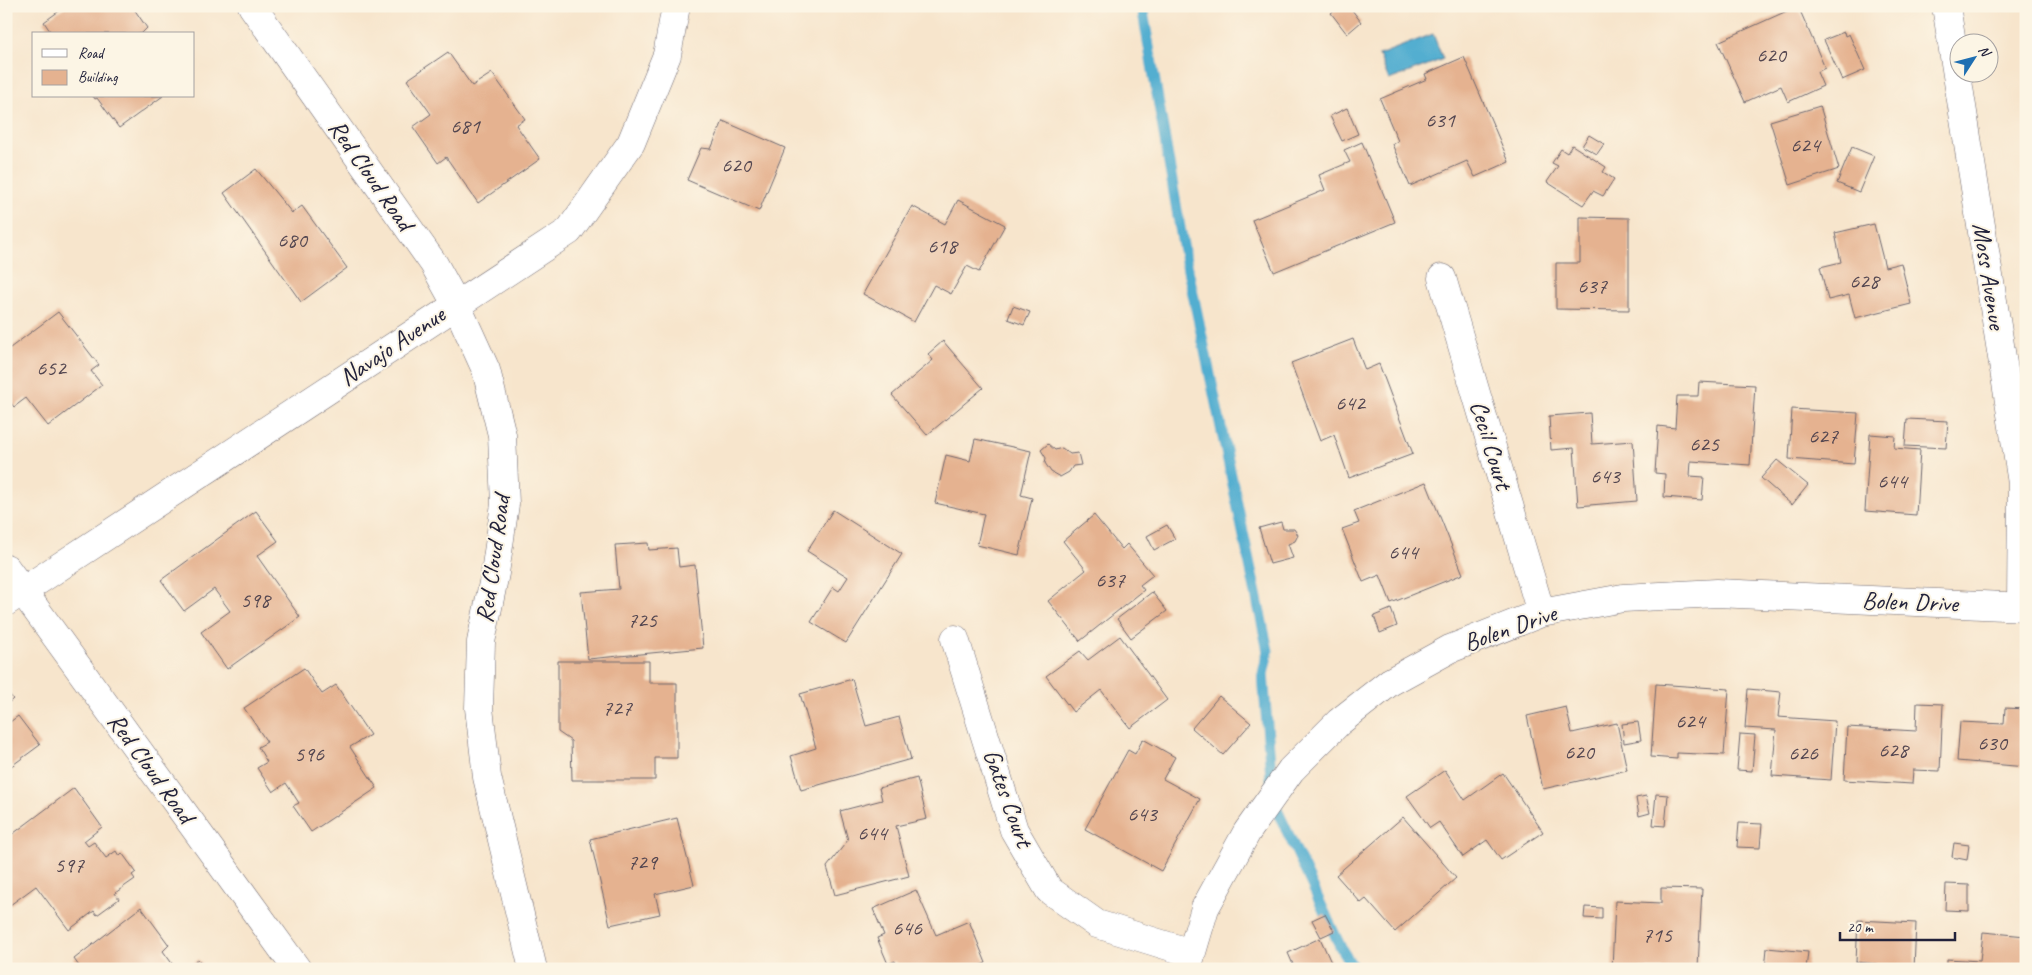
<svg xmlns="http://www.w3.org/2000/svg" width="2032" height="975" font-family="Caveat,sans-serif">
  <style>
    .water { fill: #52aed0; stroke: #3a6886 }
    .lines { fill: none; stroke-linecap: round; stroke-linejoin: round }
    .stream { stroke: #52aed0; stroke-width: 11 }
    .building { fill: #e5b290 }
    .street-casing { stroke: #6d666e; stroke-width: 29 }
    .street { stroke: #fff; stroke-width: 28 }
    .labels { text-anchor: middle; dominant-baseline: central; stroke-width: 4; stroke-linejoin: round; paint-order: stroke }
    .number-label { font-size: 22px; fill: #534650 }
    .street-label { font-size: 25px; fill: #22223b; stroke: #fcf5e5 }
  </style>
  <rect width="100%" height="100%" fill="#fcf5e5"/>
  <filter id="ink" filterUnits="userSpaceOnUse"><feTurbulence type="fractalNoise" baseFrequency=".02" numOctaves="2"/><feDisplacementMap in="SourceGraphic" scale="10" xChannelSelector="R" yChannelSelector="G"/><feConvolveMatrix kernelMatrix="1 2 1 2 8 2 1 2 1" color-interpolation-filters="sRGB"/></filter>
  <filter id="wash" filterUnits="userSpaceOnUse"><feTurbulence type="fractalNoise" baseFrequency=".0096" numOctaves="4" result="noise"/><feDisplacementMap in="SourceGraphic" scale="20" xChannelSelector="R" yChannelSelector="G"/><feGaussianBlur stdDeviation="1.12" result="paint"/><feColorMatrix in="noise" values="0 0 0 0 0 0 0 0 0 0 0 0 0 0 0 0 0 1.4 0 .05"/><feComposite in="paint" operator="in"/></filter>
  <g filter="url(#wash)">
    <rect width="100%" height="100%" fill="#f7e5cc"/>
    <path class="water" d="M1433,34L1443,59L1389,80L1379,55Z"/>
    <g class="lines">
      <path class="stream" d="M1142,6L1184,251L1268,651L1263,674L1273,801L1342,950L1354,969"/>
    </g>
    <g id="blocks">
      <path class="building" d="M66,6H132L147,28L141,34H52L44,22Z
        M1340,6H1349L1361,22L1347,34L1331,13Z
        M1798,6L1825,68L1817,72L1823,86L1788,102L1781,86L1745,102L1718,42Z
        M1844,32L1845,36L1849,34L1865,70L1842,80L1824,40Z
        M448,52L472,86L492,73L525,119L516,125L540,159L478,203L446,157L438,163L413,127L431,114L407,80Z
        M1464,57L1509,162L1475,177L1467,161L1410,186L1392,144L1398,141L1380,99L1427,79L1425,74Z
        M93,96H163L119,128L97,98L95,99Z
        M1820,106L1839,169L1790,185L1770,121Z
        M1347,108L1358,134L1342,141L1330,116Z
        M723,121L785,148L759,211L687,180L701,148L711,149Z
        M1589,135L1604,144L1597,154L1582,146Z
        M1362,142L1395,222L1274,272L1252,220L1325,190L1319,175L1350,162L1344,150Z
        M1572,145L1606,167L1603,172L1614,179L1603,196L1593,191L1583,205L1547,182L1558,166L1552,163L1561,149L1567,153Z
        M1852,147L1874,156L1859,192L1837,183Z
        M256,169L292,213L302,206L347,268L301,302L224,193Z
        M958,200L1005,225L979,272L967,266L951,294L934,285L914,322L863,294L912,206L945,224Z
        M1580,217L1629,218V310L1556,309V263H1580Z
        M1874,224L1885,267L1901,263L1911,304L1855,318L1849,295L1828,300L1820,267L1841,262L1835,233Z
        M1013,306L1030,312L1024,325L1008,319Z
        M58,312L99,365L91,371L102,385L48,426L26,398L14,407L6,397V351Z
        M1353,339L1365,370L1379,364L1413,454L1349,478L1334,435L1320,441L1291,363Z
        M943,341L983,388L927,435L892,395L933,360L928,354Z
        M1699,382L1755,385L1750,465L1691,461L1690,476L1704,477L1702,500L1664,497L1665,474L1655,473L1658,426L1675,428L1677,396H1698Z
        M1792,409L1858,413L1854,464L1789,459Z
        M1590,413L1592,444L1633,441L1637,501L1578,506L1574,448L1551,450L1549,416Z
        M1907,419L1948,421L1946,448L1905,446Z
        M1870,434L1895,436L1894,448L1920,450L1916,515L1865,511Z
        M975,439L1031,451L1021,495L1032,498L1019,555L977,545L984,514L935,503L946,455L970,461Z
        M1048,444L1055,450L1062,448L1070,454L1078,453L1081,465L1073,466L1069,472L1060,477L1051,472L1045,463L1046,458L1041,450Z
        M1777,460L1808,485L1792,505L1761,478Z
        M1426,482L1463,574L1391,603L1380,575L1363,582L1342,529L1359,523L1354,511Z
        M833,510L902,554L846,643L811,622L833,587L839,591L848,577L807,551Z
        M256,511L278,541L257,556L300,617L227,669L201,632L230,611L214,589L184,611L161,580Z
        M1094,515L1122,549L1127,544L1153,575L1140,585L1144,590L1080,641L1048,601L1086,570L1063,541Z
        M1281,522L1283,529H1294L1298,535L1295,541L1288,544L1293,558L1270,564L1259,528Z
        M1167,525L1175,539L1154,550L1147,536Z
        M648,543L649,550L677,548L679,567L695,565L703,648L588,659L581,592L619,589L615,545Z
        M1152,592L1167,611L1131,638L1117,619Z
        M1391,609L1397,626L1380,633L1374,616Z
        M1120,636L1167,700L1130,728L1101,690L1073,712L1046,676L1080,651L1088,660Z
        M558,661H649V683H677V758H655V780H572L571,741L558,732Z
        M304,668L322,694L336,685L370,735L350,747L377,788L311,832L293,806L299,803L286,783L273,792L257,768L267,762L258,747L267,742L244,708Z
        M852,679L866,726L899,717L911,759L801,790L791,756L816,748L800,694Z
        M1656,684L1729,689L1724,755L1677,753V759L1651,757Z
        M1748,689L1781,692L1778,717L1835,721L1831,780L1772,776L1776,730L1745,728Z
        M6,690L13,699L6,705Z
        M1219,696L1251,723L1223,755L1192,728Z
        M1917,703L1943,704L1940,771L1913,770L1912,784L1844,780L1847,727L1916,731Z
        M1566,707L1572,733L1617,723L1627,770L1543,789L1527,716Z
        M2005,708L2026,709V767L1957,761L1960,722L2004,724Z
        M18,716L40,745L6,770V725Z
        M1638,722L1641,740L1624,743L1622,724Z
        M1740,734L1755,735L1752,771L1737,770Z
        M1143,739L1175,757L1163,779L1200,799L1161,871L1085,829L1128,750L1135,754Z
        M1445,770L1465,800L1503,773L1543,832L1501,860L1487,840L1463,857L1439,822L1430,828L1407,796Z
        M917,778L927,819L896,826L909,876L835,895L827,867L848,840L840,811L882,800L879,788Z
        M74,788L102,827L84,841L88,846L94,842L106,858L116,851L119,856L122,853L136,872L132,875L135,879L115,893L119,899L97,915L94,911L69,930L36,886L6,908V839Z
        M1656,794L1668,795L1665,826L1653,825Z
        M1646,796L1650,813L1639,816L1636,798Z
        M1403,817L1456,878L1395,932L1366,899L1361,903L1336,875Z
        M677,818L694,885L655,894L660,914L610,925L590,839Z
        M1739,823L1762,824L1760,848L1737,847Z
        M1954,843L1969,845L1967,860L1952,857Z
        M1946,884L1969,885V911L1945,910Z
        M1661,888L1702,889L1698,967H1704V969H1612L1615,901L1661,903Z
        M916,890L936,935L969,921L986,963L972,969H898L895,961L888,964L877,938L884,935L873,909Z
        M141,907L169,945L163,951L176,969H81L74,959Z
        M1585,907L1602,908V919L1584,918Z
        M1325,914L1334,931L1321,937L1312,920Z
        M1858,920L1916,923L1914,969H1878V964L1856,962Z
        M1983,932L2026,936V969H1947V959L1980,961Z
        M1320,938L1334,969H1295L1288,953Z
        M1767,948L1808,952L1806,969H1765Z
        M198,959L206,969H185Z"/>
    </g>
  </g>
  <g filter="url(#ink)">
    <use href="#blocks" fill-opacity="0" stroke="#6d666e" stroke-width="1"/>
    <g class="lines">
      <defs>
        <path id="street" d="M252,6L434,264L456,304L486,370L502,435L505,504L495,573L481,642L479,708L487,777L533,969
          M1946,6L2022,483L2021,606
          M1442,278L1541,613
          M6,568L297,969
          M6,602L569,231L631,143L667,55L676,6
          M955,639L1014,830L1049,890L1097,924L1191,953
          M1187,969L1205,908L1247,832L1291,770L1339,722L1390,682L1450,649L1541,613L1623,598L1717,593L2026,607"/>
      </defs>
      <use href="#street" class="street-casing"/>
      <use href="#street" class="street"/>
    </g>
  </g>
  <g class="labels">
    <g class="number-label">
      <text x="1771" y="55">620</text>
      <text x="1440" y="120">631</text>
      <text x="465" y="126">681</text>
      <text x="1805" y="145">624</text>
      <text x="736" y="165">620</text>
      <text x="292" y="240">680</text>
      <text x="942" y="246">618</text>
      <text x="1864" y="281">628</text>
      <text x="1592" y="286">637</text>
      <text x="51" y="368">652</text>
      <text x="1350" y="403">642</text>
      <text x="1823" y="436">627</text>
      <text x="1704" y="444">625</text>
      <text x="1605" y="476">643</text>
      <text x="1892" y="481">644</text>
      <text x="1403" y="552">644</text>
      <text x="1110" y="580">637</text>
      <text x="255" y="600">598</text>
      <text x="642" y="620">725</text>
      <text x="617" y="708">727</text>
      <text x="1690" y="721">624</text>
      <text x="1992" y="743">630</text>
      <text x="1893" y="750">628</text>
      <text x="1579" y="752">620</text>
      <text x="1803" y="753">626</text>
      <text x="309" y="754">596</text>
      <text x="1142" y="814">643</text>
      <text x="872" y="833">644</text>
      <text x="642" y="862">729</text>
      <text x="69" y="865">597</text>
      <text x="907" y="928">646</text>
      <text x="1657" y="935">715</text>
    </g>
    <g class="street-label">
      <text transform="translate(371 175) rotate(55)">Red Cloud Road</text>
      <text transform="translate(1989 276) rotate(81)">Moss Avenue</text>
      <text transform="translate(392 346) rotate(-34)">Navajo Avenue</text>
      <text transform="translate(1491 445) rotate(73)">Cecil Court</text>
      <text transform="translate(493 559) rotate(-82)">Red Cloud Road</text>
      <text transform="translate(1910 602) rotate(2)">Bolen Drive</text>
      <text transform="translate(1510 628) rotate(-19)">Bolen Drive</text>
      <text transform="translate(151 768) rotate(54)">Red Cloud Road</text>
      <text transform="translate(1008 798) rotate(70)">Gates Court</text>
    </g>
  </g>
  <rect width="2032" height="975" fill="none" stroke="#fcf5e5" stroke-width="25"/>
  <rect x="32" y="32" width="162" height="65" fill="#fcf5e5" stroke="#a5a1a1"/>
  <rect x="42" y="49" width="25" height="8" fill="#ffffff" stroke="#a5a1a1"/>
  <text x="78" y="58" font-size="15" fill="#22223b">Road</text>
  <rect x="42" y="70" width="25" height="15" fill="#e5b290" stroke="#a5a1a1"/>
  <text x="78" y="82" font-size="15" fill="#22223b">Building</text>
  <g transform="translate(1974 58) rotate(54)"><circle r="24" fill="#fcf5e5" stroke="#a5a1a1"/>
  <path d="M0-4L9 19L0 12L-9 19Z" fill="#1f6fb2"/>
  <text y="-8" font-size="14" font-weight="bold" text-anchor="middle" fill="#22223b">N</text>
  </g>
  <path d="M1840 932v8h115v-8" fill="none" stroke="#22223b" stroke-width="2.5"/>
  <text x="1847" y="932" font-size="15" fill="#22223b" stroke="#fcf5e5" stroke-width="4" paint-order="stroke">20 m</text>
</svg>
